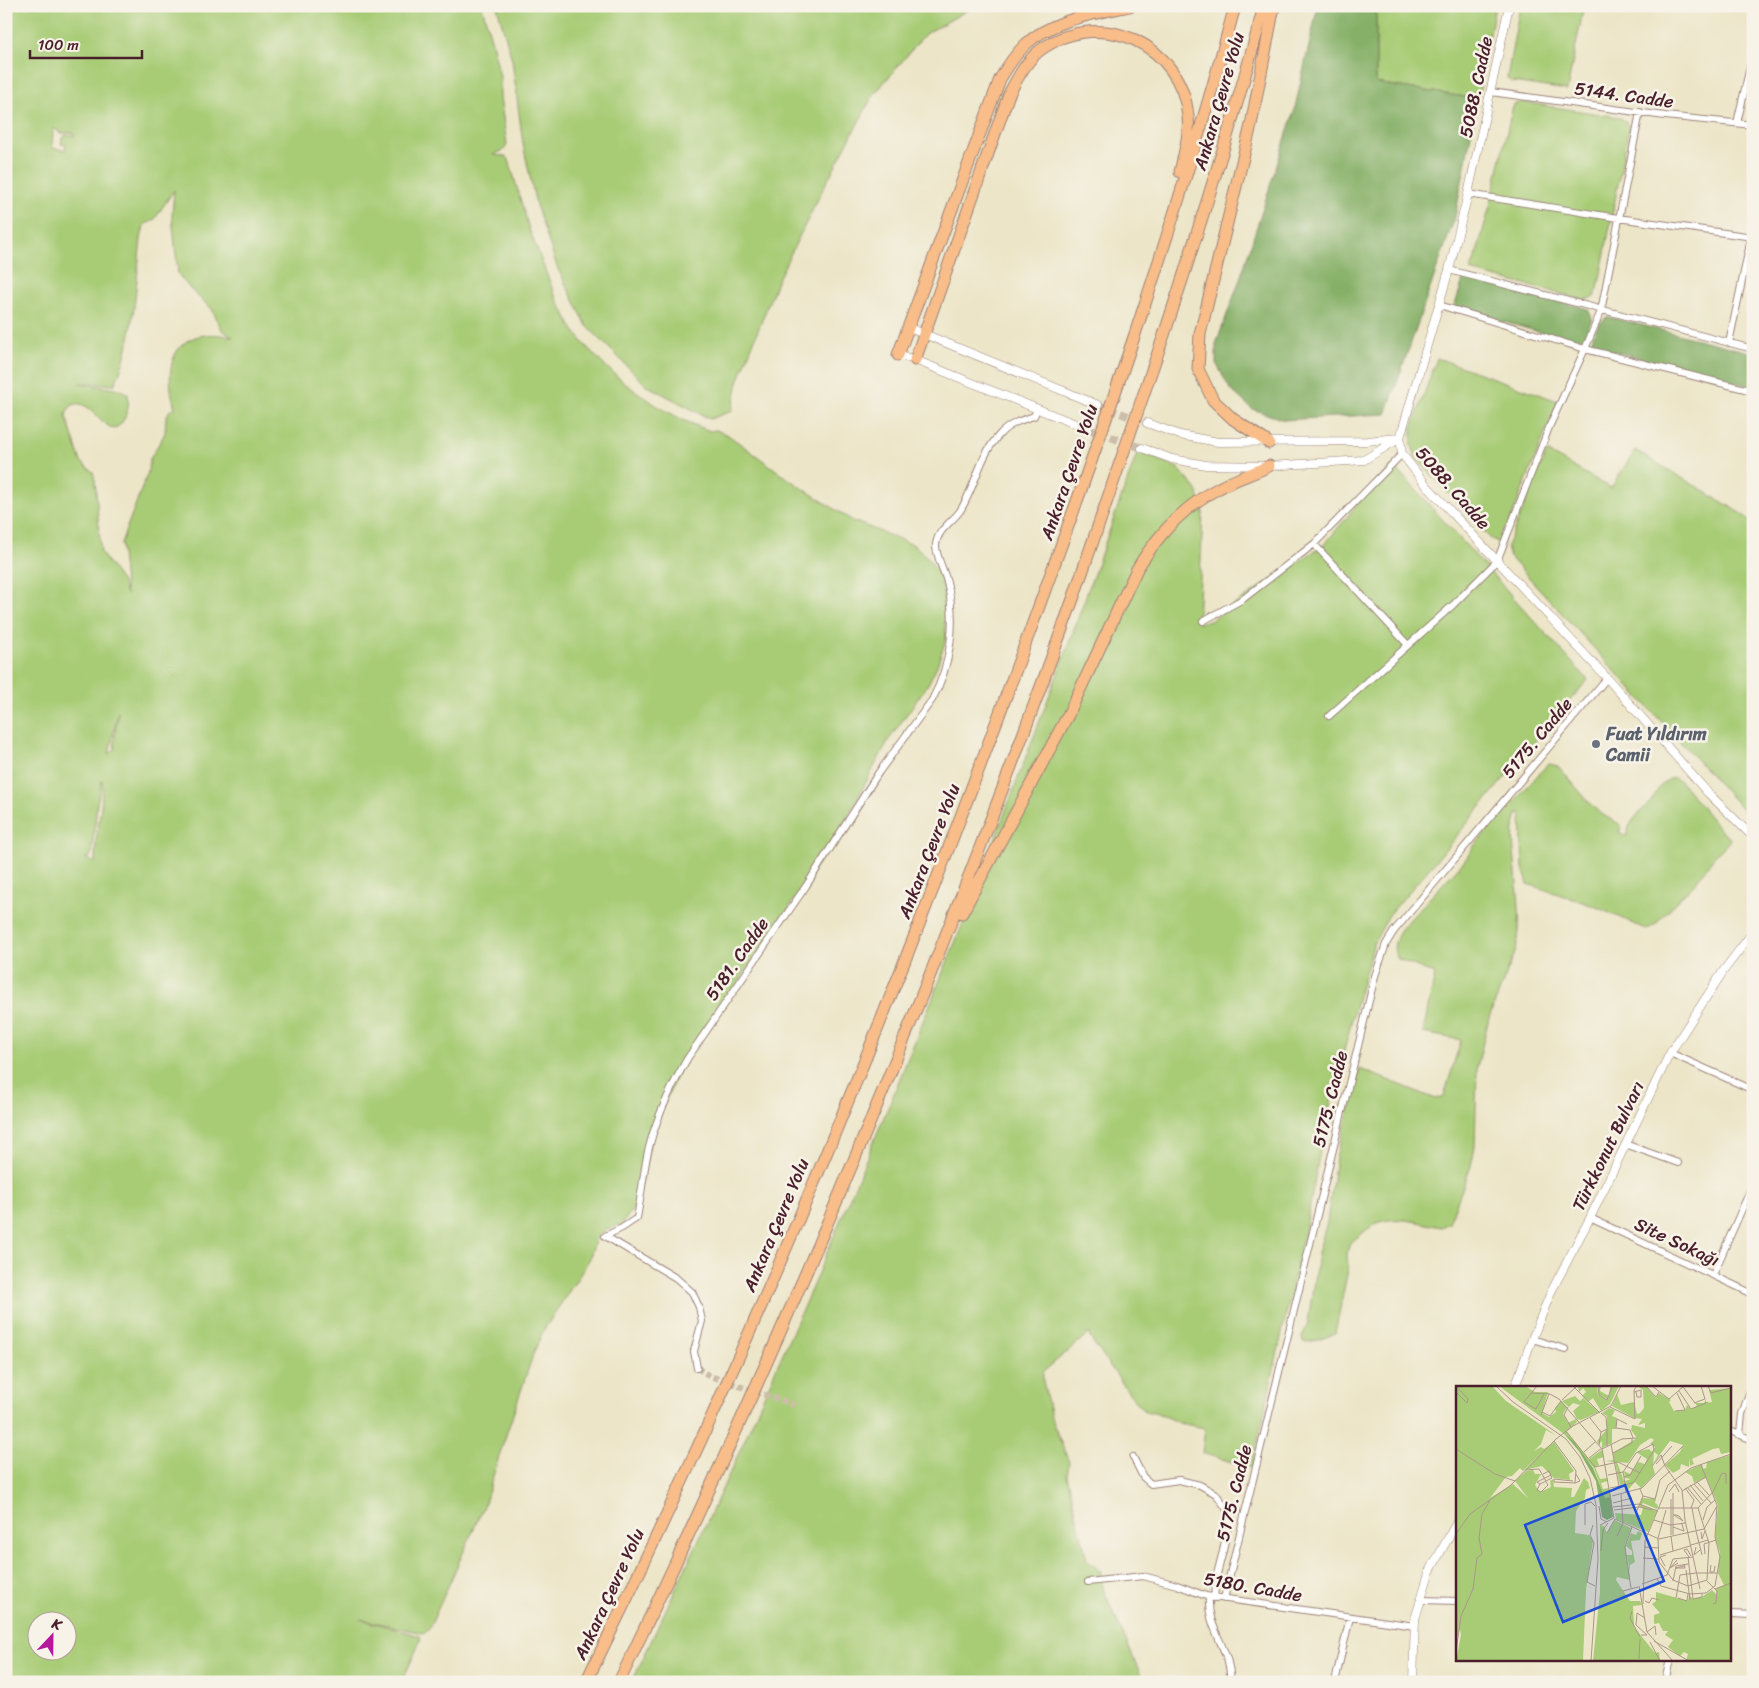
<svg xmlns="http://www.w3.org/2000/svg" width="1759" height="1688" font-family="Sriracha,sans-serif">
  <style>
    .green { fill: #a8cc76; stroke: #797650; fill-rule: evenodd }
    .forest { fill: #86b067; stroke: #686849 }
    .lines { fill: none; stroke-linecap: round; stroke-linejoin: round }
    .minor-tunnel { stroke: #ccbda8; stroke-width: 6; stroke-dasharray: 6 3; stroke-linecap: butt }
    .tertiary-tunnel { stroke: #ccbda8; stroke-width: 8; stroke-dasharray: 8 4; stroke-linecap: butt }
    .minor-casing { stroke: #9b8279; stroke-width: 8 }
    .tertiary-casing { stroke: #9b8279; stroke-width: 9 }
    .motorway-casing { stroke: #9b8279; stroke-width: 13 }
    .minor { stroke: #fff; stroke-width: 6 }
    .tertiary { stroke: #fff; stroke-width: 8 }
    .motorway { stroke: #f8bd89; stroke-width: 11 }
    .worship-dot { fill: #6b7280; stroke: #f7f3e8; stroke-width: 2 }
    .labels { text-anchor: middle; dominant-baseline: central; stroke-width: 5; stroke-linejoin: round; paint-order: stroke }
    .street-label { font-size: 18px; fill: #4a1f2b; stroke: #f7f3e8 }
    .worship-label { font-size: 18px; font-weight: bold; fill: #5b616d; stroke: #f7f3e8; text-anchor: start }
    .inset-road { fill: none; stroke: #ab9689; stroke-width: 1 }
    .view { fill: #1d4ed8; fill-opacity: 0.15; stroke: #1d4ed8; stroke-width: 2.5 }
    .inset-edge { fill: none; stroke: #4a1f2b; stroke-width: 2.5 }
  </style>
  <rect width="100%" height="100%" fill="#f7f3e8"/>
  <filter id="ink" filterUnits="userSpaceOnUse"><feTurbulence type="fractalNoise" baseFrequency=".02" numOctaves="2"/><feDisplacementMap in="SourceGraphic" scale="10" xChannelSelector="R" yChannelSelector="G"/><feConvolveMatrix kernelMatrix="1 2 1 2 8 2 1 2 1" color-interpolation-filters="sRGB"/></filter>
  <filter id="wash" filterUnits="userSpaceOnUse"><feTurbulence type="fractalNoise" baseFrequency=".0096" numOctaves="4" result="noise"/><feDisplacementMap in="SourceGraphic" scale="20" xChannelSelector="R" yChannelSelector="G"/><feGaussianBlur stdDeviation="1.12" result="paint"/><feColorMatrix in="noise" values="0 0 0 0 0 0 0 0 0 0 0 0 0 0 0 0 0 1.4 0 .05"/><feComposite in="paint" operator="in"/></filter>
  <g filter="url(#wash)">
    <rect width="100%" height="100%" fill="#ece5c7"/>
    <path class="green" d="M6,6H482L493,46L500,77V97L507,145L504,150L493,155L505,156L509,160L529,229L554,293L571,326L584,344L603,364L627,385L659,407L685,421L710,431L716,430L728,435L790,480L853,521L914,545L926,556L938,572L943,588L946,639L937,666L928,684L888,741L844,823L809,878L679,1070L653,1130L637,1203L622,1224L607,1229L596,1238L591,1254L583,1270L543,1331L534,1352L500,1453L484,1506L429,1629L425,1633H422L360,1619L420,1636L421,1639L402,1682H6ZM53,129L58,130L59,133H74V136L66,135L62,138L61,144L66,145L65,150L52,148ZM174,190L172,216L178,274L191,290L212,309L222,330L233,337C178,325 161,359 175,408L170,410L166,417L165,433L150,459L148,472L121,543L126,595L122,582L101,553L95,480L93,472L81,462L66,416C67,408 74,401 83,405C93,408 101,424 114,429C126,423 130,408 128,394L121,390L79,383L114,385C134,348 136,281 141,239L144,225L154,220ZM118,712L114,742L115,749L109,754ZM102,780C104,808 94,836 95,863L85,858L90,857L92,851L97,804ZM38,1620H68V1650H38Z
      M497,6H975L925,34L872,97L824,187L778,279L738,382L732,411L710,419L646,385L587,326L558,269L536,205L523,144L512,60Z
      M1376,6H1495L1478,99L1376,83Z
      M1520,6H1584L1567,90L1512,82L1507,78Z
      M1522,102L1618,117L1625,121L1629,127L1598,289L1594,297L1585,300L1470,271L1475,259L1490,206L1513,105Z
      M1437,358L1558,401L1501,544L1490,538L1417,459L1412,446V428Z
      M1635,450L1741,513L1753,525V716L1751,719L1753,721V821L1509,556L1507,546L1547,452L1611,488Z
      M1138,451L1178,468L1197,490L1203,513L1198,623L1210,621L1325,544L1371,487L1390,468L1395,467L1588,680L1548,725L1445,850L1389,915L1374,943L1357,1000L1324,1129L1307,1221L1252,1468L1202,1453L1205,1428L1179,1423L1155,1412H1146L1132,1397L1090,1338L1089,1333L1043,1372V1381L1052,1421L1069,1462L1067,1475L1087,1560L1101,1572L1103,1589L1144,1682H632L733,1466L814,1283L889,1105L965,918L1068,646Z
      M1549,764L1558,766L1593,807L1603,815L1621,825V829L1618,831L1627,836C1626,823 1644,809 1652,800C1656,794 1658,787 1664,783C1667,780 1670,778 1675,778L1681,782L1722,832L1731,839L1715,856L1693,886L1683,894L1655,925L1647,929L1643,928L1594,906L1528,884L1523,868L1521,813L1517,814C1512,829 1513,845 1515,861C1517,890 1523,921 1516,950L1489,1018L1477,1067L1475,1146L1471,1166L1449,1223L1441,1227C1419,1223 1392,1213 1372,1226C1364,1231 1358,1238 1350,1242L1347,1254L1348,1270L1335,1333C1329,1337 1310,1343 1303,1342L1302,1338L1308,1322L1318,1253L1327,1222L1336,1157L1360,1069L1436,1099L1444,1096L1461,1040L1423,1033L1435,974L1398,959C1391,946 1395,942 1401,929L1466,859L1473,847L1546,766Z"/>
    <path class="forest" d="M1318,6H1376V83L1478,99L1455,217L1386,414L1284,420L1252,409L1230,389L1216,363V344L1238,285L1294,112Z
      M1469,278L1588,309L1592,318L1584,340L1578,343L1454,308L1463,280Z
      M1609,317L1753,353V387L1590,345C1594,334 1597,321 1609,317Z"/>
  </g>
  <g filter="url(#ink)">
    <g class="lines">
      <path class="minor-tunnel" d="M697,1368L710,1376L795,1405"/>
      <path class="tertiary-tunnel" d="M1098,405L1147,423
        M1088,429L1142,448"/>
      <defs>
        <path id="minor" d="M1491,92L1665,116L1753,125
          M1737,123L1753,54
          M1468,194L1618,218L1753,237
          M1449,270L1753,349
          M1439,305L1585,349L1753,391
          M1729,343L1753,229
          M1314,544L1408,645
          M1203,621L1243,599L1314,544L1402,454
          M1329,716L1453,605L1497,561L1550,425L1585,349L1601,311L1640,112
          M1670,1053L1753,1090
          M1625,1144L1678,1163
          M1590,1218L1753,1294
          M1713,1275L1753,1184
          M1532,1339L1565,1349
          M697,1368L694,1351L702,1321L699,1307L692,1292L676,1278L605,1236L622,1228L637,1218C641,1197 643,1177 647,1156C654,1122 670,1089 687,1059L806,886L879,772L932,700C951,665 957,621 947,582C944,570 936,557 936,545C937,530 952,522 960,511C976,486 979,456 1000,434C1009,424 1021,420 1034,416L1037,409
          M1730,1431L1753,1440
          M1740,1434L1742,1414L1753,1382
          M1133,1457L1143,1477L1151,1484L1179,1480L1200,1485L1216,1494L1226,1508L1229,1520L1223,1551L1216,1578L1214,1598
          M1088,1582L1143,1576L1177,1585L1206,1596L1415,1626
          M1209,1597C1206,1628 1233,1653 1230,1682
          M1224,1599L1375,976L1386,944L1394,931L1607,678
          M1421,1600L1458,1601
          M1730,1614L1753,1615
          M1335,1682L1350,1617
          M1665,1682L1670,1659"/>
        <path id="tertiary" d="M1509,6L1468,194L1449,270L1400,438L1402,454L1427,486L1607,678L1708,793L1753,837
          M907,327L1098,405
          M898,355L915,360L1088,429
          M1147,423L1180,435L1218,442L1367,441L1398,438
          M1142,448L1172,459L1206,465L1269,466L1364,460L1400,438
          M1515,1387L1532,1339L1551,1292L1590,1218L1670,1053L1724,970L1753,932
          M1413,1682L1415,1619L1429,1573L1458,1520"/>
        <path id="motorway" d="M898,355L1000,79C1007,67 1015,55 1025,45C1051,20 1096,13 1130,6
          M915,360L1009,94C1018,77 1027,59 1043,48C1102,8 1181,44 1188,116C1190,134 1184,154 1180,172
          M1269,443L1233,419L1213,400L1198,369L1200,334L1251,125L1274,6
          M962,913L1068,715L1137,569C1157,536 1184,506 1219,488C1235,479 1253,474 1269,466
          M586,1682C752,1347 895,1000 1023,650C1101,438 1176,225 1235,6
          M619,1682C789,1329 940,967 1073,599C1104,511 1134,423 1164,335C1200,226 1235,117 1264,6"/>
      </defs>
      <use href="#minor" class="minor-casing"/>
      <use href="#tertiary" class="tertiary-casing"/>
      <use href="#motorway" class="motorway-casing"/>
      <use href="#minor" class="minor"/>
      <use href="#tertiary" class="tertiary"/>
      <use href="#motorway" class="motorway"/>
    </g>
  </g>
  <circle class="worship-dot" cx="1596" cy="744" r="5"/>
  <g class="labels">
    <g class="street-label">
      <text transform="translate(1476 87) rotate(-78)">5088. Cadde</text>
      <text transform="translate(1624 95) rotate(8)">5144. Cadde</text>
      <text transform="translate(1219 101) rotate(-74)">Ankara Çevre Yolu</text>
      <text transform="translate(1069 472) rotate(-71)">Ankara Çevre Yolu</text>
      <text transform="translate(1453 488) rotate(49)">5088. Cadde</text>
      <text transform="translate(1537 738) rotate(-50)">5175. Cadde</text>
      <text transform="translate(929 851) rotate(-69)">Ankara Çevre Yolu</text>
      <text transform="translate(737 959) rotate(-55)">5181. Cadde</text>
      <text transform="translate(1330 1099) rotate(-76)">5175. Cadde</text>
      <text transform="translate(1608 1146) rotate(-64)">Türkkonut Bulvarı</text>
      <text transform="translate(776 1225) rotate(-67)">Ankara Çevre Yolu</text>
      <text transform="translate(1677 1242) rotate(25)">Site Sokağı</text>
      <text transform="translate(1234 1493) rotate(-76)">5175. Cadde</text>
      <text transform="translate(1253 1587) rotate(10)">5180. Cadde</text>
      <text transform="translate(609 1594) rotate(-65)">Ankara Çevre Yolu</text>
    </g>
    <g class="worship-label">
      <text x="1606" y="734">Fuat Yıldırım<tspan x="1606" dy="21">Camii</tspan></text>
    </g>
  </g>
  <g transform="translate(1456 1386)">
    <rect width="275" height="275" fill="#ece5c7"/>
    <path d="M0,0H36L50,15L101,50L90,44L85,58L78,65L85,61L88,63L98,56L118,85L113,88L114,94L98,92L86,80L69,84L86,66L67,85L64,82L56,90L50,91L34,112L57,98L72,112L59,95L70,85L77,84L79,88H85L79,99L84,106L95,101L94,95L97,93L98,101L116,102L115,111H118L128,92L132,96L134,102L130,104L129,112L120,125L119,147L133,149L137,155L130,203L127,275H0L5,249L4,243L0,254ZM43,0H69L79,6H92L86,27L93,31L100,26L99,22L105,15L111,21L107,28L112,37L120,33L121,36L108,48ZM122,0H141L142,9L151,14L153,10L151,13L143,9L142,0H145L144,5L153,10L154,1L157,2L153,0H163L154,18L145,25L137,12L132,16L126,10L130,6L127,2L123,6ZM181,0H190L200,12L203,7L215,14L213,16L218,25L229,24L231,19L235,23L241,20L239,17H248L250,13V17L256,16L253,4L275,2V66L265,68L263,62L257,63L236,73L238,78L234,80L233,72V81L225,78L224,83L217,87L209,79L224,66L227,59L214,55L197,78L202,69L198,66L197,81L199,88L185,102L179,96L171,105L169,95L175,93L169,92L168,85L174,88L182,76L189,78L191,73L180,66L193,63L196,66L199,61L194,58L198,54L195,52L184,59L172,77L161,76L169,98L164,99L159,76L150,75L158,74L157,67L181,52L175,44L176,39L189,42V37L182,39L186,33L178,32L156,20L161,8L165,19L178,16L181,28L184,27L188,22L187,4ZM119,10L124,15L127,12L143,26L125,34L121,33L117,25L124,19L117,17L113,21L106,15ZM153,22L159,24L156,30L161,32L160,43H156V57L146,62V55L143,58L141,55L151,43V30L146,27ZM110,45L133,73L146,64L148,71L141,73L143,79L139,81L144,93L151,92L152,95L145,97L147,103L153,102L155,111L149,113L138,82L108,48ZM275,69V275H230L232,268L228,266L224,270L212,261L217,254L209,249L212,245H207L203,237L198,238V229L204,227L196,218L200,215V206L232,215L233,209L237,213L246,211L256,204L261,209L260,203L268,199L262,187L264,166L259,152L262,119L250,91L238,97L236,90L229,86L246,78L247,83L250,82L251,76ZM203,100L199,117L201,118L202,121L201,123L187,117L186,119L201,125L192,146L160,133L159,127L185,129L187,122L183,120L186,112L199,113ZM159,134L175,142L169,160L174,194L161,191L160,194L174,215H184L186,219L177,220L178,241L199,267L203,266L204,275H137L144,206V139L148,140L151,147ZM182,145L186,147L184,154L175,155L179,176L174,179V186L171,169H176V165L170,160L175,147L180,149Z" fill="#a8cc76"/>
    <path d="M109,48L118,56L137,82L149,112L155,111L157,131L151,134L146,131L140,95L123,65Z" fill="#86b067"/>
    <path class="inset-road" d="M40,0L57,16L110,53L124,71L134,92L140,119L142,173L135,275M81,0L68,16L80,23L88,8M117,0L144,27M142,0L143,9L151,14L156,1M190,0L200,11L203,6M196,0L213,13L228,0M252,0L255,7L275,2M227,1L239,17M223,5L235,23L252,16M0,6L11,17L12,13L0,0M178,6L185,4V11H181L180,6M75,7L94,8L103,13L146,63L158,132M106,14L121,0M238,17L249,13L245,0M112,21L108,29L115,41M154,21L179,33M219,25L229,24L221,7M86,26L94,30L105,15M85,29L93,8M134,32L145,46L143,59M179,33L178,4L181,0M171,38L161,33L160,42L174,44L177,52M151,43V60M110,45L139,81L162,76L184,87M145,46L151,43L150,31L145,27M98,55L120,85L119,97L124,95L120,88M155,58L163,100M0,63L39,88L59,95M146,63L166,53L181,52M128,66L140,55M157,67L176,57V53M133,72L146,62M200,78L216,60M196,80L205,69L209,80L226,104L229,134L244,203M69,84L83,83L90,95M152,89L167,86M168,91L174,89L185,70M98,93V96L119,97M98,93L117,95M241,96L253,109M84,98L96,92L93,85L87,88M84,98L81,104L85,106L92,99L90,96M84,98L81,96L95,89M238,98L255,117M234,99L247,115M231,101L245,118M154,102L169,99L176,97L178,96L198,64L197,58L180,67L167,86L168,91L170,107M229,102L238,114L235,122M226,105L250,91M213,106L219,98L223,106M217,107V149M156,110L186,102L227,60M187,110L199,113L204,94L214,85M215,113V149M157,117L176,112M143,120L145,133L151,136M157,121L183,118L202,125M203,122H242M236,122L240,144M242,122L257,106L266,87L270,88V98M158,124L183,121L196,124M210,124L202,152L203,176L217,194L232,200L251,194L253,157L242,122M180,127L187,110L184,103M217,129H220L223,130L227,135L218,129M159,133L203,153L248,143M198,134L214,139L229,137M247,134L251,121L259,114M129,139V118L135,116L139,120M137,139L134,149L138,157L131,196L139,200M144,139L158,132M217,141L228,145L226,138M248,143L261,120M240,145L246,169M245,146L246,153L249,145M151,147L159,133M0,148L14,128L55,99L100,53L117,40L155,20L165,0M161,150L167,137L165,108M215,150L217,165M235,159L252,154M188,161L203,162M240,161L238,169L244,164M145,165L147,144L152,137M249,168L248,158L260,154M204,169L234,160M232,171L237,213L246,211V208M233,171L228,164L231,163L235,170M187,172L202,173M221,174L214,182L222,177M228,178L229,182H220L228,180M255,179L254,186H258L259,180M209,180L204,171L210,169M230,184L234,214M241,187H261M211,189L217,173L237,171M201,193L205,200L234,208L250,207L259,200L264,171L259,151L261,119L245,79M217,195L220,180L232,178M251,195L261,205L260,217L257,218M186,198L211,189M183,200L191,246L217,275M175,202L169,161L176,141M259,203L275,197M167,205L182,201M220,212L224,189L240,187M222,212L231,215L232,208M189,215L193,217L196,212L203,214M187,218L189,155L212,99L235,82L275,68M176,225L174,232L184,251M191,246L199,240L200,249M185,249H191L180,239L181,227L189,232M198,255L233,275M194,256L204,275M0,265L5,230L17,203L21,172L26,168L23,152L26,128L34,114M183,273L184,253"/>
    <path class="view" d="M169,99L208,195L107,236L69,139Z"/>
    <rect width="275" height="275" class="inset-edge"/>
  </g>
  <rect width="1759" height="1688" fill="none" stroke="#f7f3e8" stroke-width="25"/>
  <g transform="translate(52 1636) rotate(22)"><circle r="24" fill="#f7f3e8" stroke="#b29e9c"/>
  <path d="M0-4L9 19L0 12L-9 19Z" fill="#b5179e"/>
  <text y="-8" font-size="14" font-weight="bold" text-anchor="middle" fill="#4a1f2b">K</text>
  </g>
  <path d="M30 50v8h112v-8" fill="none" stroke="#4a1f2b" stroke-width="2.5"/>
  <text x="38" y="50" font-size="15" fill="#4a1f2b" stroke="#f7f3e8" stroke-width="4" paint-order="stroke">100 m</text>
</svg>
